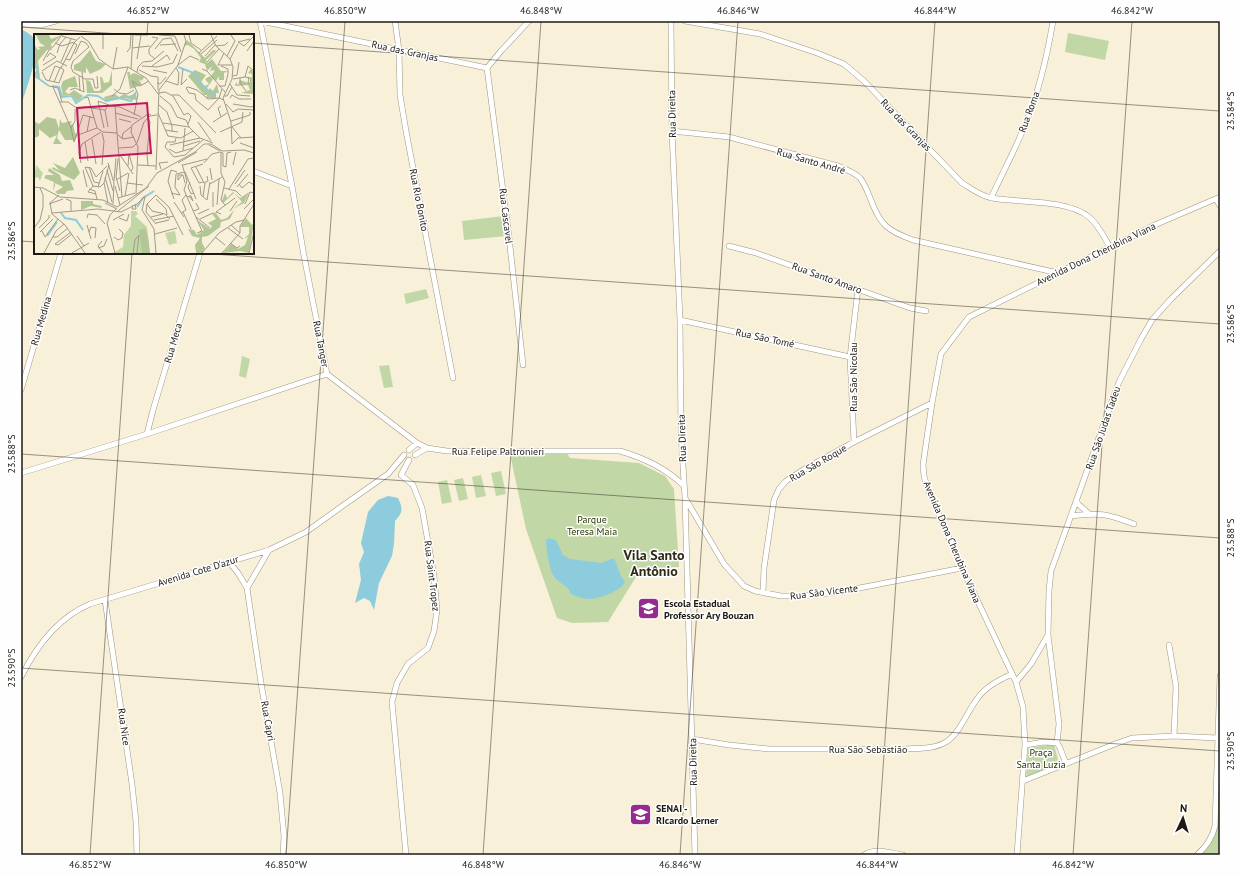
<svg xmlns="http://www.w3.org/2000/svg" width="1241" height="876" font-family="'PT Sans',sans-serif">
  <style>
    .green { fill: #c2d7a6 }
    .water { fill: #8cccdd }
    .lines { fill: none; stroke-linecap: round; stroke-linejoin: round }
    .minor-casing { stroke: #9f9682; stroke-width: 6 }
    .minor { stroke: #fff; stroke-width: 5 }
    .ticks { fill: none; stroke: #1e1a13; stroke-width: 1; stroke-opacity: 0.45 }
    .labels { text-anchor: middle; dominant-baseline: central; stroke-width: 3; stroke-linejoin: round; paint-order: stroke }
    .street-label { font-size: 10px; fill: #1e1a13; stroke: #fefefe }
    .park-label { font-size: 10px; fill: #263700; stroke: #fefefe }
    .poi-label { font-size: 10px; font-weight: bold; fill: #1e1a13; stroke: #fefefe; text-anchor: start }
    .district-label { font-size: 14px; font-weight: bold; fill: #2f2817; stroke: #fefefe }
    .inset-river { fill: none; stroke: #8cccdd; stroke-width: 2 }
    .inset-road { fill: none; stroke: #a19a8a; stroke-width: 1 }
    .view { fill: #c2185b; fill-opacity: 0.15; stroke: #c2185b; stroke-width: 2 }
    .inset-edge { fill: none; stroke: #1e1a13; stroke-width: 2 }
    .neatline { fill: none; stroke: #1e1a13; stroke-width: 1.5 }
    .ticks-label { font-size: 10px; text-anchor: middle; fill: #1e1a13 }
  </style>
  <rect width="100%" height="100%" fill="#f9f0da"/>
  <path class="green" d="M1068,33L1109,41L1105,60L1065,52Z
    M504,216L507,236L464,240L462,221Z
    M426,289L429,298L406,304L404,294Z
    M242,356L250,359L246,378L239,376Z
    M389,365L393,387L384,388L379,366Z
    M567,453L570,458L639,463L665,476L674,489L679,567L641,569L608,622L572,623L557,618L526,529L510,454Z
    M501,471L506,494L496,496L491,473Z
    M481,475L486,496L476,498L472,477Z
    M463,478L468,499L459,501L454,480Z
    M447,480L452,502L442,504L438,482Z
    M1054,744L1059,764L1026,778L1028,748Z
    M1219,777H1220V855H1197L1211,842Z"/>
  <path class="water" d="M21,29C26,32 33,35 35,41C39,56 26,90 21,105Z
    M388,496L398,498C403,508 403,513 395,521L394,544L392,556L379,583L374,610L370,601L364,598L355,603L361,580L359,564L364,552L361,543L368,512L378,500Z
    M549,538L556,540L563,555L570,559L601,563L614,558L621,576L625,582C621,591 599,599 589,599C583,599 576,596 571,594C569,585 557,583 553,575C549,568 546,548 546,540Z"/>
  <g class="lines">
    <defs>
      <path id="minor" d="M260,21L292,186L304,256L327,374
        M261,21L487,68L501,51L529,21
        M395,21L399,50L400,95L406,131L453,378
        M671,21L672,131L680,320L681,434L685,497L695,855
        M685,21L760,34L817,53L844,64L864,81L962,183C972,189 980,196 992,198C1019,203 1067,199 1089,217C1098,224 1104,237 1110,247
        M21,24L41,25L56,21
        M487,68L509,237L523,365
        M672,131L729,137L838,166C845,169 854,172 860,178C865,184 868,193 871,200C880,225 888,231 913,240L1058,273
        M253,171L292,186
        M991,198C1002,174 1015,150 1025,125C1039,92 1047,57 1053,21
        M1216,199L1220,206
        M729,246L756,253L910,308L926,311
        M680,320L850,357
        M327,374L417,443L427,448L447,451L508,452L526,451H620C644,458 666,468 684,486
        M21,390L61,253
        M147,434L153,410L200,253
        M854,442L850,357L858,289
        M409,450L417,443
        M415,455L427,448
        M21,473L147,434L327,374
        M685,498L724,564L744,586L755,591L781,596H801L839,592L962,568
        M1077,503L1088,513
        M1071,516C1099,512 1108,514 1134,524
        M229,562L238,573L247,588L261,683L280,793L284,836L283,855
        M247,588L269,550
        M763,592L764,568L774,500L779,489L786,481L803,470L854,442L932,403
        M105,600L132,784L136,822L137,855
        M1048,635L1059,724L1057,743
        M1169,645L1176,686L1174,736
        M21,677C36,647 59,617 90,604L269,550L306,532L348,502L388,474L404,455
        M1016,682L1031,664L1048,635L1049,591L1051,571L1119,382L1141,339L1152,320L1172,298L1220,251
        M692,739L729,745L769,749H906C919,748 935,749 946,742C960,733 967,712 977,699C985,687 999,680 1012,674
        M1025,745L1044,742L1057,743L1060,748L1066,764
        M1023,781L1115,744L1132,738L1174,736L1218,738
        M406,855L392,702L397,683L408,664L428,648L434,631L437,610L434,576L422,508L413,485L401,475L409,460
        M864,855C876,847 890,853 903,855
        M1017,855L1025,745L1023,707L1016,682L962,568L928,490L924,476L923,465L932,403L941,354L969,317L1157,224L1220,197
        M1197,855C1206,847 1212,839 1215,826L1220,676"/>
    </defs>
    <use href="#minor" class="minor-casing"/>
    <use href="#minor" class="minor"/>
  </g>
  <path class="ticks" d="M21,27L133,35M147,35L148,21M253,43L1220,111M21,241L35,242M198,253L1220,324M21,454L1220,538M21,668L1220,751M90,855L132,253M286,855L345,21M483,855L541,21M680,855L738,21M877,855L935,21M1073,855L1132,21"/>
  <defs>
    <symbol id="school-square" viewBox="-11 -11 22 22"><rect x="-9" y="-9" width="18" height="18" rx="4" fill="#952b8e" stroke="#fefefe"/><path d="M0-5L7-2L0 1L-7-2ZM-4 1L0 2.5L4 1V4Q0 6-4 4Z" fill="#fff"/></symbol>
    <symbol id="university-square" viewBox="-11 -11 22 22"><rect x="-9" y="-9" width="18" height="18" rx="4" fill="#952b8e" stroke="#fefefe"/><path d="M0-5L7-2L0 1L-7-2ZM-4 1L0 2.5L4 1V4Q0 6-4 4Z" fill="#fff"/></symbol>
  </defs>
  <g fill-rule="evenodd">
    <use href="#school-square" x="636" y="596" width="25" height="25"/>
    <use href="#university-square" x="628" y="802" width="25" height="25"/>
  </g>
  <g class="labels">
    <g class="street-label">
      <text transform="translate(405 51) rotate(12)">Rua das Granjas</text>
      <text transform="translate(1029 112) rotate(-70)">Rua Roma</text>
      <text transform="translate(672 114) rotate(-91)">Rua Direita</text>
      <text transform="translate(906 125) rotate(46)">Rua das Granjas</text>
      <text transform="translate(811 161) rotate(16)">Rua Santo André</text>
      <text transform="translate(419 200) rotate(79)">Rua Rio Bonito</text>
      <text transform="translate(506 216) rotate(83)">Rua Cascavel</text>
      <text transform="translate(1096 254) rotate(-26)">Avenida Dona Cherubina Viana</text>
      <text transform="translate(827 278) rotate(20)">Rua Santo Amaro</text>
      <text transform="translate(41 321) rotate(-74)">Rua Medina</text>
      <text transform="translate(765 338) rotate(12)">Rua São Tomé</text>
      <text transform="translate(173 343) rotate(-74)">Rua Meca</text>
      <text transform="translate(321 344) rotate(79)">Rua Tanger</text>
      <text transform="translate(853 377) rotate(-90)">Rua São Nicolau</text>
      <text transform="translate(1103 428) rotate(-71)">Rua São Judas Tadeu</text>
      <text transform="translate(682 438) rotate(-92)">Rua Direita</text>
      <text x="498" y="451">Rua Felipe Paltronieri</text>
      <text transform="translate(818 463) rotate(-30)">Rua São Roque</text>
      <text transform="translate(952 542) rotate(67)">Avenida Dona Cherubina Viana</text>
      <text transform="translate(198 571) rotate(-17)">Avenida Cote D'azur</text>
      <text transform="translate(432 576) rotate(83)">Rua Saint Tropez</text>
      <text transform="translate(824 592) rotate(-7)">Rua São Vicente</text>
      <text transform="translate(268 721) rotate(80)">Rua Capri</text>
      <text transform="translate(124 727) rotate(82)">Rua Nice</text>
      <text x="868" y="749">Rua São Sebastião</text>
      <text transform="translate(693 762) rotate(-91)">Rua Direita</text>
    </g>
    <g class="park-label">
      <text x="592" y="519">Parque<tspan x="592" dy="12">Teresa Maia</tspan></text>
      <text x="1041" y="752">Praça<tspan x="1041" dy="12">Santa Luzia</tspan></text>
    </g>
    <g class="poi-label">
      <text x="664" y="603">Escola Estadual<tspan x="664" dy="12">Professor Ary Bouzan</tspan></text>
      <text x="656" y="808">SENAI -<tspan x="656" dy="12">RIcardo Lerner</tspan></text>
    </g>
    <g class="district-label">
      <text x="654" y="555">Vila Santo<tspan x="654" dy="16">Antônio</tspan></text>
    </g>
  </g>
  <g transform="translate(34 34)">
    <rect width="220" height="220" fill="#f9f0da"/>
    <path d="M2,131L9,139L6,147L4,143L0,144ZM97,177H102L104,180L101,182L113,193L116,219H79L89,213L90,201L97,192ZM141,197L143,209L135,211L131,199Z" fill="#c2d7a6"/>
    <path d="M2,1H15L17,5L28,1L17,10L18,16H13L4,27L6,44L3,43V39L2,42L0,41L3,36L0,33V10L4,16L6,15L4,13L11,12L6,9ZM153,6L171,24L179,16H181L182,17L172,26L173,29L178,25L187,37H194L190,39V46H185V42L182,47L177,42L181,36L176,37L178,32L173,37L171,30L165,28L167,24L160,15L154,11L150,12ZM56,16L62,27L72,30L67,35L56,40L52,33V39L40,36V31L46,28ZM217,35L220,38V60L207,59L216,56L214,51L201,52L202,48L204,51L206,46L217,50L218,40L214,39ZM78,36V51L68,59H53L52,46L56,47L60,57H65L67,55L66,43H68L70,49L75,48ZM161,36L172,41L167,48L171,52L175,50L171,45L176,42L179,45L173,54L175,56L176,54L179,57L183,50L185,59H182V64H172L173,61H170L154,42ZM93,38H96V41L100,39L110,43L108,47L105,45L108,51L96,55ZM41,42L44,53H35L31,58L35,60L40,56L49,62L43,68L38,61L29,62L27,52L29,47ZM102,59L103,66L89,64L72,68L70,63L81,60L85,63L90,60L95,62ZM13,83L22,85L25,95L26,85L28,89L38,87L36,91L39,90L41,99L44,101L41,106H31L25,96L23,104L28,110H19L23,101L16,104L5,95V102L0,104V87L5,90ZM39,123L46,139L40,146L18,135L19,133L26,137L19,129L31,134ZM15,134L26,141L28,147L36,146L40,156L33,157L31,160H24L21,158L29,153L21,149V152L19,157L20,148L10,144L12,141H20L14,137ZM199,158L206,164L215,158L210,169L199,175L208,168L200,159L189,169L188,167L191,159L193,164ZM47,167H59V170L68,172L67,174L57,172L47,176ZM200,176L196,185L187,188L186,193L174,202L168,203V209L171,214L168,219H162L161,211L166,204L158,202L154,195L160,196L163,201L170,196L163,186L176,195L178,192L174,189L182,185L178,180L181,178L187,186L193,184ZM212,184L218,191L220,189L215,219L206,217L189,219L197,210L204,215L211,211L214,203L210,205L215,200V193H206ZM111,194L114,203L116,219H108L105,196Z" fill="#b3c796"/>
    <path class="inset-river" d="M0,31L4,34L1,42L15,52M144,33L160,39L171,55L182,60M18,52L25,53L28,63L38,62L42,69L54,61L64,62L72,67L85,64L97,67L102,58M103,173L109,164L120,157M27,179L31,184L42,186L49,196M13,202L23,188"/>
    <path class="inset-road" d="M101,1H114M125,1L141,2L147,18M155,1L157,9L167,16M177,1L182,12L196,25L199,33L198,45L189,64L197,88L198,110M28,2L42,6M47,2L55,8L65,25L79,35L94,33L112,44L125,61M118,3L124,4L115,15V20L121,25M204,8L210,12L220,2M204,8L216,5M21,9L28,12L40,8M126,11L142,10M182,12L191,11L194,8M18,14L28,1M98,14L116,12M69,15V1M121,15L129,5L137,4L144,17M213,17L220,7M93,18L96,14L97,1M23,19L26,10L32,3M165,19L183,2M190,19L184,31H198M167,20L183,6M171,22L181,11M193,22L201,7L197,1M32,25L36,26L43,11L40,9M103,25L107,1M196,25L204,10M9,27L15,16M39,27L55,13L52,9L47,7L41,20M39,27L37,33L39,38L51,45H59M27,28L37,5M173,28L185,15M9,31L22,23L16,19L13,23M144,31L156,22L165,26M21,32L27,34L40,9L46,3M108,32L123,33L139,29L143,20M118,32L133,21L136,26M79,35L83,13M97,35L99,1M149,35L147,51L153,45M168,35L173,37L191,58M105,36L117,42M119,36L133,39M8,37L23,27L33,32M8,38L12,46L25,49L30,36L27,34M103,38L104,33L109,28L118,27L130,17M45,42L46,57M117,42L124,43V56M199,42L203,41L205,28M211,43L216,44H217L216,50L214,49L215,43M206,44V49L212,57M59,45L61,54H64L63,42M199,45L211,43L214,32L220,37M15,47L21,32M132,47L144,51L145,39L142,34M20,48L26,34M123,49L126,50L132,43M196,50L203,61L216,62M15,52L24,54L28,68M185,52H191L194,40V35L187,32M19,53L37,94M80,55L85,59L93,60L100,56M188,55L185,64L174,76L162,66L161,60L155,59L152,54L154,53L163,56L174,65L185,64L190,66M36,56L41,54L50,58L48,38M125,59L131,58L139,62L150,81L154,79L157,82L154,90M138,61H145L182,99M78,62L86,55L94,33M126,62L137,71L143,83L152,86L155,93L166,104L179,109M190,62H193L198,53M51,64L54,63L63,94M196,64L198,61L205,65H217M25,68H34L44,75L50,73L71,76L74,72L86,73L107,83M192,70L199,78L204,75L220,76M199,70L217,73L220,72V66M125,71L133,78L138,92V98M81,72L88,163M41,75V87L37,94L40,108L49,81L60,84M71,76L74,93M81,79L104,85M124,79L134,102L147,104L159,97M100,81L104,60L98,47L106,52L115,47M113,81L116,88L113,120L114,131M187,83L184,74L187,72M85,85L97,88M197,87L216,81V78M164,88L177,107M179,88L193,79M129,89L155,93M198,93L207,104M63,94L69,98L83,99M70,94L64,67L75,71M131,96L144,98M53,98L56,82M186,98L208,88L209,78M68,99L70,107L68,131M44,101L63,94M84,101L89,105L100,103M142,104L141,108H133L131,113L140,123L151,121L169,106M58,105L62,130M88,105L89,99L97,93M51,108L54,127M103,109L110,88L116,82L123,81M206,109L220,114M198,110L204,104L220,103M136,111L166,104M175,111L186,117M150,112L166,107M85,114L99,113L103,109M135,115L142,119L159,114M149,117L151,94M187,119V139L191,148L187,166L191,171M95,120L99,134L97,137M86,121L99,140M84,125L82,143L86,157M47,129L45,118L48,110L67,98M74,129L80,149L79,170M144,129L163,118M170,129L178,120L186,118L189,119V132L192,133L193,119L197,118M148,130L153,147L150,156L168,197L163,199M169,130L157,134L165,149L169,148M104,131L122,132M149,131L173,125M199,131L202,118M73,132L62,143L57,134L51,133L59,152L66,153L70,149L75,131M94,132L95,120M55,133L60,148L65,149M162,133L170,149L174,147L173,142M176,134L178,146M127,135L125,129L134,128M49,136L53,153M73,136L79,157M122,136L125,56L144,31L152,7L150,1M148,141L144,146V141H149L151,149M71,143L78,168M82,146L94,139M80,147L82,124M156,148L154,153L157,160L160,159M70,149L74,169M93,149L109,151M176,150L188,143M201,150L211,136M205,150L208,154L215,148L220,151M59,152L54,158L62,160M81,152L86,171M166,152L167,161L173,166M0,153L9,154L26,163L69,166L83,173L112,154L123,139L161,118L170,110H177L188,117L210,116L220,119M64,153L69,137M203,153L214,140M190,154L202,157L207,162M55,155L61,157L63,165M195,155L214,125L220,124M179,158V173M137,159L146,161L141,153L142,140L151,138L162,165M102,160L104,113L97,98L98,91L114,80L117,81M25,161L16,169L18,180L31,191L51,219M91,162L95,139M111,163L108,176L120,195L122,219M153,163L156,162H157L159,167L155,162M169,163L171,149M84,164L101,159M32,165L37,167V177M122,165L132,175L133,181M140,165L134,147L137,136L143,138M173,166L176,148M140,168L150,183M71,169L83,175M15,170L29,165M113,170L112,178L122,190M211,170L216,158L220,159M99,171L98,175H102L101,170M102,171L111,162M183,171L185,145M210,175L220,165M84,177L115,152M159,177L165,175L162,169M196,177L203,167M149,178L157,195M18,179L64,175L87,178L103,170M147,179L152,176L148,166L152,161M164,180L175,175M187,180L182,178L201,164M117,183L129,180M162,183L176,194M53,184L54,180L63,181L71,190M85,184L93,187L95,180M136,185L131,180L118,177L113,170L122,161L135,173L149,201M166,185L179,179M79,186L90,180M120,186L140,182M122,189L135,186M53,191L57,205M197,191L206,199M0,194L6,186L9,173V161L6,154M5,194L15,184V181M194,194L209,205M8,197L11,203L24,185M6,198L19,185M37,198L21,210L24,211L38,200M55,198L57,193L62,194L61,204M121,200L143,194M43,202L50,212M19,203H23L34,194M80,203L84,206L88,204L89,199L85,195M181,203L191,211M68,207L64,212L69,219M196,209L203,214L206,212M64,214L70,212L73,205M10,219L22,197L30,190M38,219L55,209M81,219L73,189L76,181L82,175M99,219L101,206L105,201L103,219M168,219L185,199L202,188L210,186M188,219L206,199V192L220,170M215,219L220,198"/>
    <path class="view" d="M113,69L117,119L46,124L43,74Z"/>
    <rect width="220" height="220" class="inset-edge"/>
  </g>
  <rect width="1241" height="876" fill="none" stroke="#fefefe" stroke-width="44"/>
  <g transform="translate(1183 818) rotate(4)" stroke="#fefefe" stroke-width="3" paint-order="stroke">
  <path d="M0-3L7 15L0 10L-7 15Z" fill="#1e1a13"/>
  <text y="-6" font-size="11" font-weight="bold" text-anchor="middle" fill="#1e1a13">N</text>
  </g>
  <rect x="22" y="22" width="1197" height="832" class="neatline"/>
  <g class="ticks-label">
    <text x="148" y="14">46.852°W</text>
    <text x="345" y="14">46.850°W</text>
    <text x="541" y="14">46.848°W</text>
    <text x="738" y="14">46.846°W</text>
    <text x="935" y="14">46.844°W</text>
    <text x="1132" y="14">46.842°W</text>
    <text transform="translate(1230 111) rotate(-90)" y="4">23.584°S</text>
    <text transform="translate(11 241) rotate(-90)" y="4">23.586°S</text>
    <text transform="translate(1230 324) rotate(-90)" y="4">23.586°S</text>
    <text transform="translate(11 454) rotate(-90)" y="4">23.588°S</text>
    <text transform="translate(1230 538) rotate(-90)" y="4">23.588°S</text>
    <text transform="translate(11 668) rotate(-90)" y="4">23.590°S</text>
    <text transform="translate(1230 751) rotate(-90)" y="4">23.590°S</text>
    <text x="90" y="868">46.852°W</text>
    <text x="286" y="868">46.850°W</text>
    <text x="483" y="868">46.848°W</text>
    <text x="680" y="868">46.846°W</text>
    <text x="877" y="868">46.844°W</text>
    <text x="1073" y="868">46.842°W</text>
  </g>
</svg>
